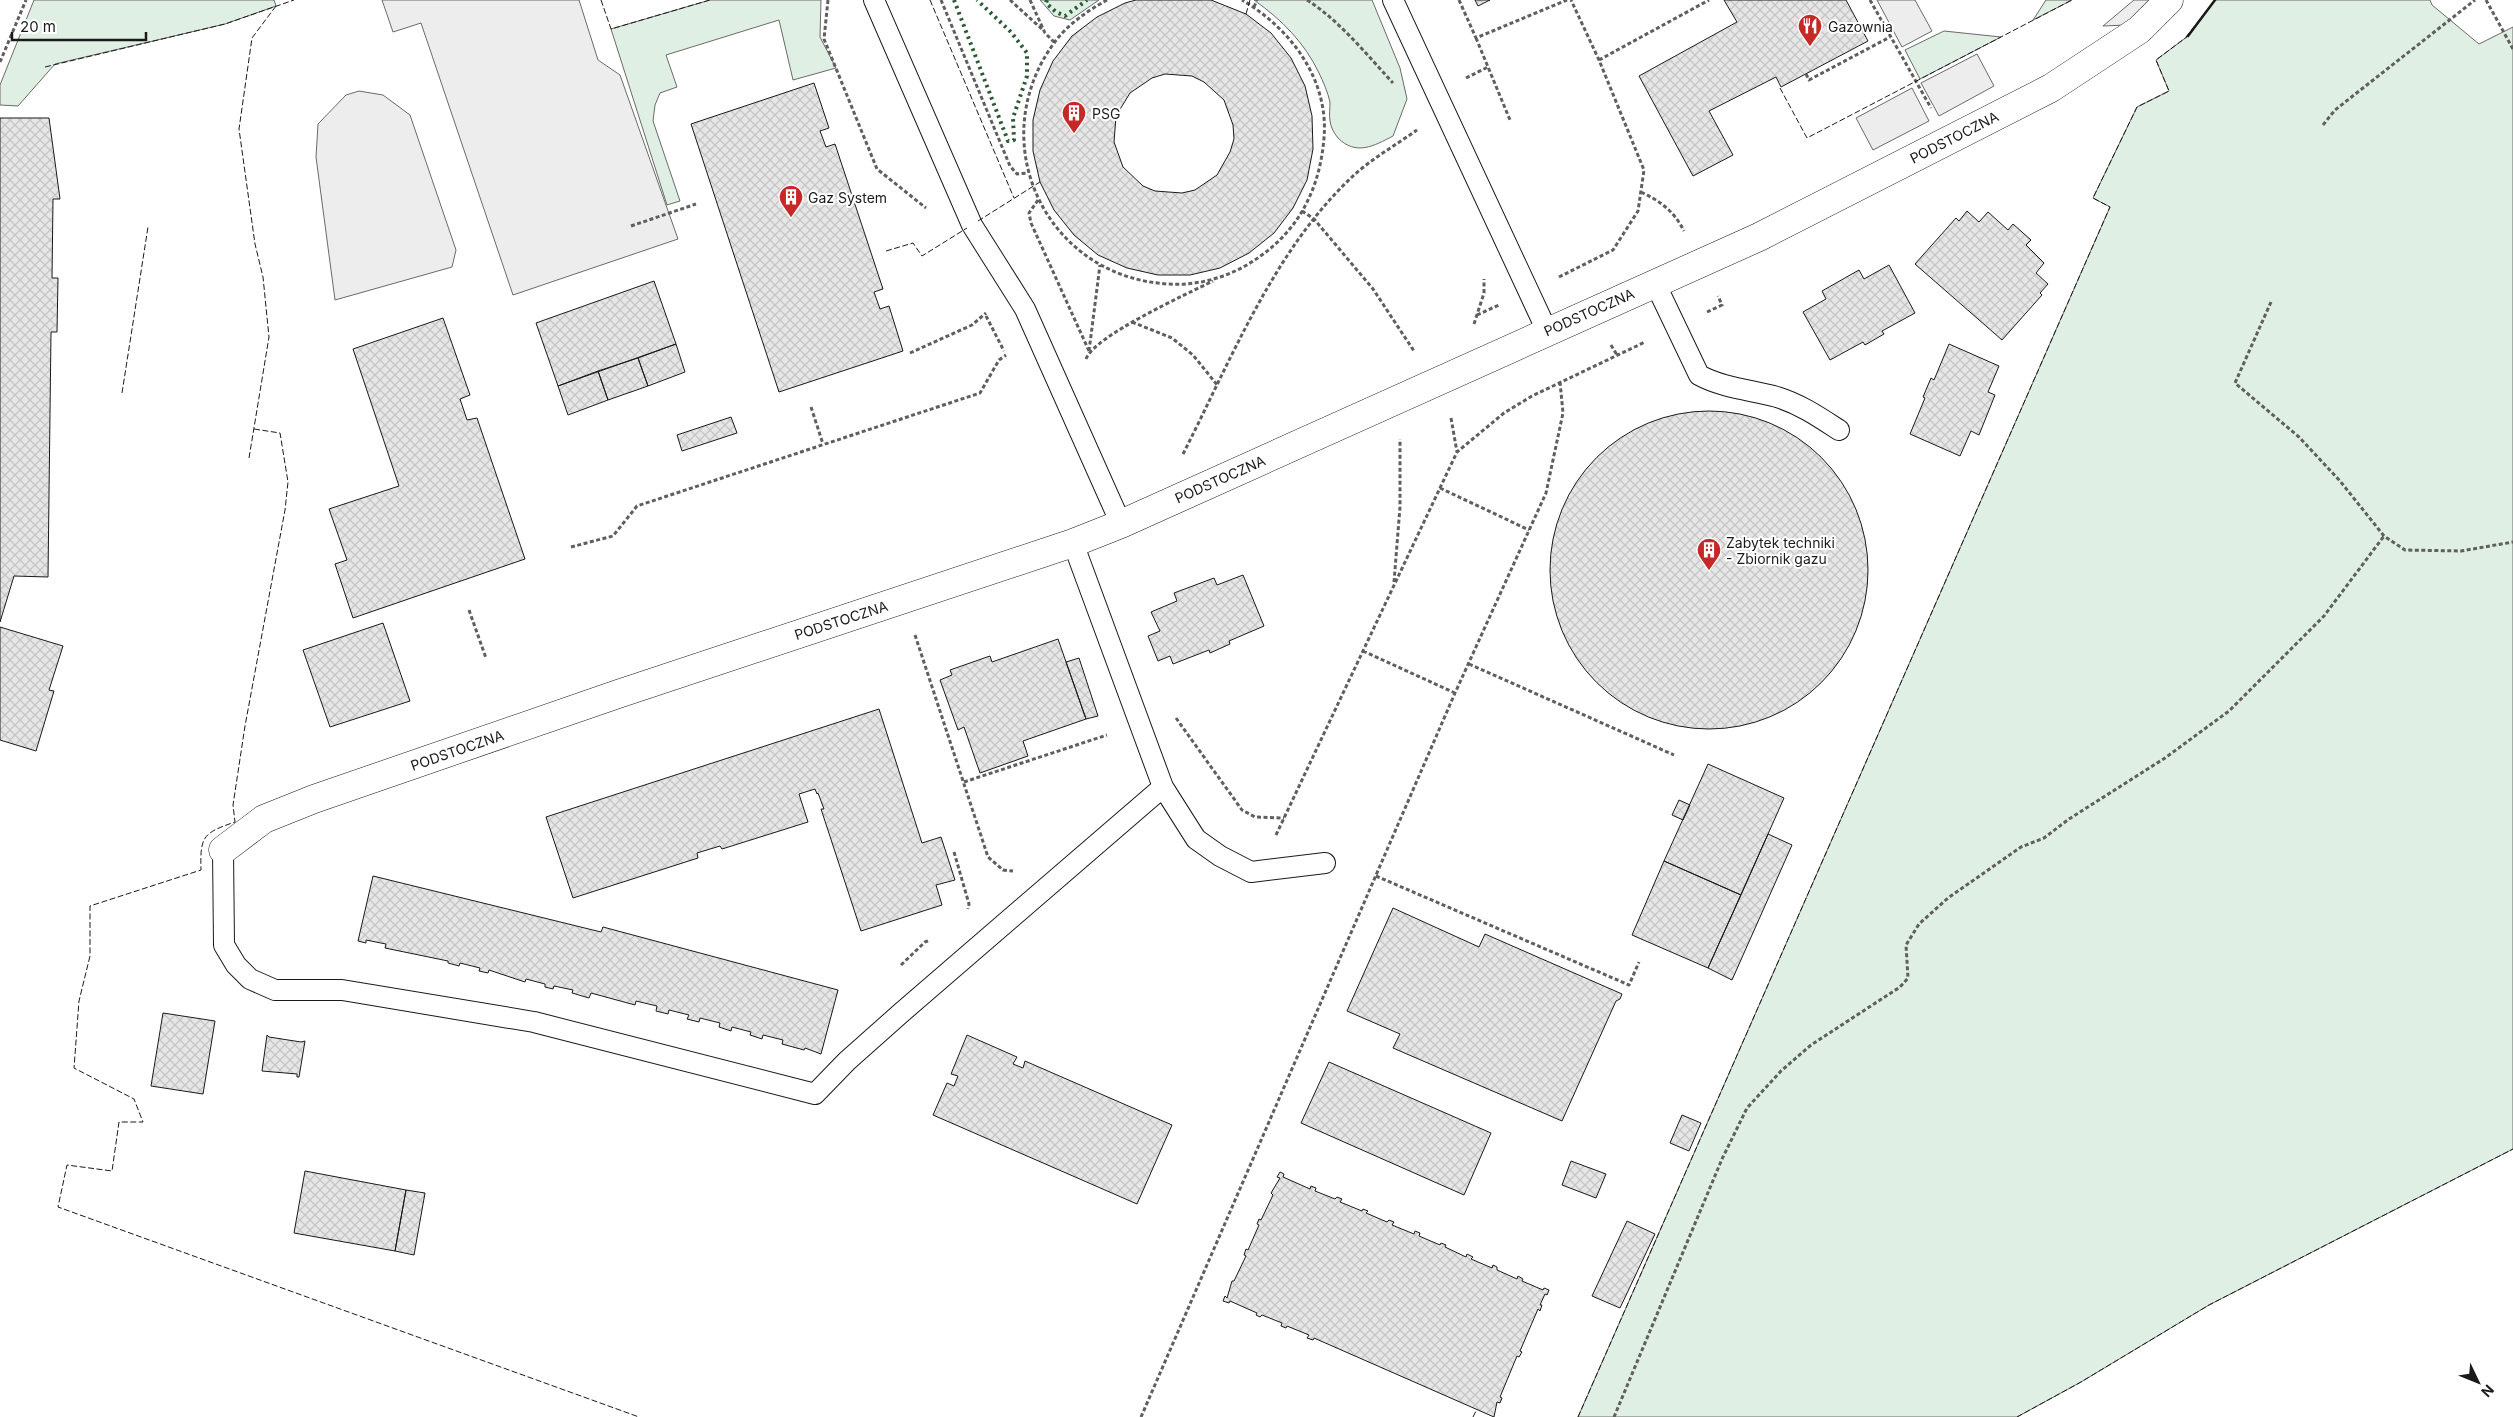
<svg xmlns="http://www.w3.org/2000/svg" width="2513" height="1417" font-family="Inter,sans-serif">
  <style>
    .grass { fill: #e0efe3; stroke: #6a6a6a }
    .parking { fill: #ededed; stroke: #6a6a6a }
    .building { fill: url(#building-cross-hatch); stroke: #1a1a1a; fill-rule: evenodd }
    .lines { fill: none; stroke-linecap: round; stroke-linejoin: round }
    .lane-casing { stroke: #1a1a1a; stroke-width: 22 }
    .street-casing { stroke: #1a1a1a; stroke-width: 29 }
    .path { stroke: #5f5f5f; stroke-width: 3; stroke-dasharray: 4 2.5; stroke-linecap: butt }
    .lane { stroke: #fff; stroke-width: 20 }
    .street { stroke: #fff; stroke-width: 28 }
    .hedge { stroke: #2b5a34; stroke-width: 4; stroke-dasharray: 2.5 4; stroke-linecap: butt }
    .fence { stroke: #1a1a1a; stroke-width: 1; stroke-dasharray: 6 2.5; stroke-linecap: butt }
    .wall { stroke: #1a1a1a; stroke-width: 2.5 }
    .labels { text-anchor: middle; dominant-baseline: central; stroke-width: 4; stroke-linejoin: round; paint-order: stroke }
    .poi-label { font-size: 14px; fill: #1a1a1a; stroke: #fff; text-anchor: start }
    .street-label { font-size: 14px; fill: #1a1a1a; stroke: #fff }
  </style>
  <defs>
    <pattern id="building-cross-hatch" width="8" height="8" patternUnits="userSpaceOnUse" patternTransform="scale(1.25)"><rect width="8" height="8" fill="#e6e6e6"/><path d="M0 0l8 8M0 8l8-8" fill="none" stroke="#c5c5c5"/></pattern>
  </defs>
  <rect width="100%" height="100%" fill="#fff"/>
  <path class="grass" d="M34,0H274L276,6L225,24L55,64L18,106L0,105V85Z
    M710,0H821L820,37L836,68L793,80L779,20L666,55L677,87L660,93L655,105L653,121L680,201L667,205L611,29Z
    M1040,0H1099L1070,20L1054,16Z
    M1254,0H1372L1400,68L1407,99L1393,136C1374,146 1356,156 1338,138C1334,133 1331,128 1330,121C1329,115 1330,108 1330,102C1328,93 1323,81 1319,73C1304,42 1282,20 1254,0Z
    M2046,0H2072L2033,20Z
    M2215,0H2430L2432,5L2479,44L2513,27V1149L2209,1305L2081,1382L2017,1417H1578L2110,207L2093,198L2137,107L2169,91L2156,60L2188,36Z
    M1944,31L2001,37L1920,79L1905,50Z"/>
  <path class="parking" d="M382,0H579L598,60L620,75L678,239L513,295L421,23L393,32Z
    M1877,0H1915L1932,31L1902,47Z
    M2134,0H2152L2126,25L2103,26Z
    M1977,54L1994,86L1939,116L1921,83Z
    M1912,88L1929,121L1873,150L1856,118Z
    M359,91L383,95L410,115L456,250L452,267L335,300L316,157L318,124L346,95Z"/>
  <path class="building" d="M1136,0H1211L1246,14L1271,33L1291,58L1305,86L1312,116L1313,149L1307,180L1293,208L1274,233L1249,253L1220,268L1190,275H1158L1127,268L1098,255L1074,235L1054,210L1040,182L1033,151V120L1040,90L1053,61L1072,36L1097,17L1125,3ZM1165,74L1192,76L1204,82L1224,100L1233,125L1234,139L1230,152L1217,175L1195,190L1182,193L1155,191L1143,186L1123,167L1114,142L1116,116L1130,93L1152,78Z
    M1475,0H1490L1478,6Z
    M1724,0H1846L1868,41L1781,87L1776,77L1709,111L1733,155L1693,176L1639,76L1737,22Z
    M814,83L829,128L820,131L826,147L835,144L883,289L874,292L880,309L889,306L903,351L779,392L691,124Z
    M0,118H49L60,199H53L52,278H58L57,332H51L48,577L14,576L0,622Z
    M1967,211L1979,222L1988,212L2008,230L2013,224L2031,240L2026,245L2044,263L2036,273L2048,284L2040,293L2042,295L2002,340L1915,264L1956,218L1959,221Z
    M1889,265L1915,313L1882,331L1884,334L1865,345L1863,342L1830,360L1803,312L1826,299L1822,291L1859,270L1864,279Z
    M654,281L676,344L558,386L536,323Z
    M443,318L470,395L460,399L467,420L477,418L525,559L353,618L335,564L347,560L329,509L399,486L353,349Z
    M676,344L685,372L648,386L638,358Z
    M1949,344L1999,366L1988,392L1995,395L1979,435L1971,431L1960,456L1910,434L1925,398L1923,397L1931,378L1934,380Z
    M638,358L648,386L608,400L598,371Z
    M598,371L608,400L568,415L558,386Z
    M1550 570a159 159 0 1 1 318 0a159 159 0 1 1-318 0Z
    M731,417L737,433L682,451L677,435Z
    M1243,575L1264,626L1229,641L1230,644L1210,653L1209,650L1173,664L1170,656L1158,661L1148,636L1160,631L1151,612L1177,601L1174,593L1214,578L1217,585Z
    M383,623L410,701L330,727L303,650Z
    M0,627L63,646L49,690L54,691L36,751L0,740Z
    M1058,639L1086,719L1023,741L1028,756L980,773L964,727L958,730L940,680L952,675L950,670L990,656L992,662Z
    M1079,658L1098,716L1086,719L1066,662Z
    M879,709L922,843L941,837L955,880L936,885L942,905L861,931L821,809H824L818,793L817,794L815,789L799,794L808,822L722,849L720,846L697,853L698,858L573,898L546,817Z
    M1708,764L1784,798L1741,895L1664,861Z
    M1679,800L1690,805L1683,820L1672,815Z
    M1768,834L1792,845L1732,980L1708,968Z
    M1664,861L1741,895L1708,968L1632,935Z
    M373,876L601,932L603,927L838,990L821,1054L805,1048L804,1050L782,1044L783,1040L763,1035L762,1039L750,1035L751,1032L732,1027L731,1031L719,1027L720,1023L700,1018L699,1022L687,1019L689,1015L669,1010L668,1014L656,1011L657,1006L636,1001L635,1005L591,993L589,998L572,993L573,990L554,986L553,989L545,987V984L526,979L525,982L489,970L488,973L479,971L480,968L460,963L459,966L448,963V961L385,948L386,944L366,940V943L358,941Z
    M1393,908L1479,947L1485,934L1622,994L1620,999L1616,1001L1562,1121L1393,1048L1400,1034L1347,1011Z
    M163,1013L215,1021L203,1094L151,1086Z
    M267,1035L269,1037L301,1042L305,1041L299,1077H297V1074L262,1071Z
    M967,1035L1017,1057L1013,1064L1023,1068L1025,1061L1172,1125L1137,1204L933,1115L947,1083L954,1086L958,1076L951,1074Z
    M1329,1062L1491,1133L1464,1195L1301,1123Z
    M1682,1115L1701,1123L1689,1151L1670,1143Z
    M1571,1161L1606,1174L1596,1198L1562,1185Z
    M305,1171L406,1190L395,1251L294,1233Z
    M1280,1172L1284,1174L1283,1177L1310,1189L1311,1186L1316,1188L1315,1191L1335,1199L1337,1197L1342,1199L1340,1202L1362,1211L1363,1209L1368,1211L1366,1213L1387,1222L1389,1220L1394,1222L1392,1225L1414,1234L1415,1231L1420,1233L1419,1236L1440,1245L1441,1243L1446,1245L1445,1247L1466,1257L1467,1254L1473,1257L1471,1259L1492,1268L1493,1265L1497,1267V1270L1517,1279L1518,1276L1523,1279L1522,1281L1543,1290L1544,1288L1549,1290L1547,1295L1545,1294L1540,1305H1542L1540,1311L1538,1309L1520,1351L1522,1352L1519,1357L1517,1356L1500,1397L1502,1398L1500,1403L1497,1402L1494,1417L1314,1338L1313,1340L1307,1338L1309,1335L1287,1326L1286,1328L1281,1326L1282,1323L1262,1315L1260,1317L1256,1315L1257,1313L1230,1301L1229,1303L1223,1301L1225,1296L1227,1298L1232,1281H1234L1246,1256L1244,1255L1246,1249L1248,1250L1259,1225L1257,1224L1259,1219L1261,1220L1273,1195L1271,1193L1280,1178L1277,1177Z
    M406,1190L425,1193L414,1255L395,1251Z
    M1627,1221L1655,1234L1620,1308L1592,1296Z"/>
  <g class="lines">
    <defs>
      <path id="lane" d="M874,0L972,225L1025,309L1121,524
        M1393,0L1547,331
        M1655,283L1699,375C1723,388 1751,390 1777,397C1800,404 1819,417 1839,430
        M1073,543L1163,787L1196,839L1220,856L1251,872L1325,863
        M223,850L224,945L236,965L250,979L275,990H342L534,1022L815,1094L847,1061L901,1013L1163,787"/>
      <path id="street" d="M223,850L264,819L314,799L618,694L1073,543L1121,524L1759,237L2051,88L2139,30L2169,0"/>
    </defs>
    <use href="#lane" class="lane-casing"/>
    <use href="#street" class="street-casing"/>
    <path class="path" d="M828,0L824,39L877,169L926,208
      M941,0L1010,166L1017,174L1028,173
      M1010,0L1043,30
      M1030,0L1045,33L1054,42
      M1107,0C1087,11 1067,25 1054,43C982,142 1046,277 1168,284C1200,286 1233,276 1259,257C1300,229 1320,187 1324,138C1329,79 1290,28 1242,0
      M1307,0C1340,21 1367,55 1393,83
      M1459,0L1476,38L1567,0
      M1870,0L1931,108
      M2486,0L2513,49
      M1254,7L1257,0
      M1476,38L1510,120
      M1599,60L1709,0
      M0,62L26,0
      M1806,74L1809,80L1890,37
      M1466,78L1488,67
      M2323,125L2335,110L2475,0
      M1641,192C1660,201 1674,211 1684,231
      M1038,200L1029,213L1031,223L1089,351
      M1302,211L1314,219L1373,289L1414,351
      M631,226L696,204
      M1559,277L1613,250L1638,211L1644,170L1599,60L1571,0
      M2271,302L2235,383L2299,437L2340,481L2384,536L2405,550L2461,551L2513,542
      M1707,312L1722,305L1718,296
      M1477,315L1499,305
      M986,316L1004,351
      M1132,322L1172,338L1193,355L1218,386
      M1474,324L1484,293V279
      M1611,345L1617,355
      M1089,351L1100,265
      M910,353L972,325L986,313
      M1086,359C1094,336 1187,294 1213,281
      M811,407L823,444
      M1451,418L1457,452
      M1183,454C1231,360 1274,250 1352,177C1371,159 1396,145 1417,130
      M1440,488L1529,530
      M571,547L613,536L637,506L980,393L999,360L1006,355
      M1394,582L1400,507V439
      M469,610L486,658
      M915,635L988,857L1003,870L1013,871
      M1363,651L1455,693
      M1469,664L1674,755
      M1176,718L1242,810L1255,817L1284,818
      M964,782L1107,735
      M1276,835L1457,452L1504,413L1532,396L1645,342
      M954,852L969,904L968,909
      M1376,876L1629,985L1639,962
      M901,965L925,942L930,940
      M1141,1417L1455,693L1546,493L1563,413L1560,382
      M1614,1417L1722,1159L1747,1108L1781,1071L1811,1045L1900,987L1908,978L1906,945L1919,924L1948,898L2021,847L2044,838L2069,819L2165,758L2229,711L2324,616L2384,536"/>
    <use href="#lane" class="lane"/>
    <use href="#street" class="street"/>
    <path class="hedge" d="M954,0L1008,141L1014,140L1013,118L1027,76V53L1011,32L977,0
      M1047,0L1046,3L1056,12L1065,16L1087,0"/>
    <path class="fence" d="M601,0L611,29L710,0
      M930,0L1014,198
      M1246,14L1250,0
      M2186,37L2215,0
      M45,67L225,24L294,0
      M1780,88L1807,138L2072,0
      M978,221L1040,182
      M886,251L913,243L922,256L967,228
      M122,393L148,227
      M254,429L280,433L288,482L285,510L245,726L233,805L235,822C203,833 200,836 201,870L90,906V956L79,1001L74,1068L134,1099L143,1122H119L112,1171L67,1165L58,1207L639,1417
      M249,458L269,337L263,277L255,244L239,129L252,38L276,6
      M1473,1417L1477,1409
      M1578,1417L2110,207L2093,198L2137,107L2169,91L2156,60L2188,36
      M2017,1417L2081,1382L2209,1305L2513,1149"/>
    <path class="wall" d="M2188,36L2215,0"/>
  </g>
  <defs>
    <symbol id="restaurant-pin" viewBox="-11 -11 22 30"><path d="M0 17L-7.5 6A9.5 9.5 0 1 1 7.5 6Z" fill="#c62828" stroke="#fff"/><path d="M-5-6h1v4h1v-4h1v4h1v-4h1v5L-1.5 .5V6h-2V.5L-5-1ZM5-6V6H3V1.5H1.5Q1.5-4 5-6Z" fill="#fff"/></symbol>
    <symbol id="building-pin" viewBox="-11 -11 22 30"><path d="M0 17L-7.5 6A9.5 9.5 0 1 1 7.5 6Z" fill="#c62828" stroke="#fff"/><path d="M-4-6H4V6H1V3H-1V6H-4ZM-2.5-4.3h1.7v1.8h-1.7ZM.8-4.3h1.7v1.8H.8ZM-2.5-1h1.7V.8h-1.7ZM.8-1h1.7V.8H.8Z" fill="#fff"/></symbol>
  </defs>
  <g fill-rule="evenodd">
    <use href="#restaurant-pin" x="1796" y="12" width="28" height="38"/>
    <use href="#building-pin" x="1060" y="99" width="28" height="38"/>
    <use href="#building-pin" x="777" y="183" width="28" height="38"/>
    <use href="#building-pin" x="1695" y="536" width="28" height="38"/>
  </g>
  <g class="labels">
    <g class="poi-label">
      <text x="1828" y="26">Gazownia</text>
      <text x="1092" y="113">PSG</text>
      <text x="808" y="197">Gaz System</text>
      <text x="1726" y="542">Zabytek techniki<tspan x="1726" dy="16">- Zbiornik gazu</tspan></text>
    </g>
    <g class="street-label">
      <text transform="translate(1954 137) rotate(-27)">PODSTOCZNA</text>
      <text transform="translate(1589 312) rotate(-24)">PODSTOCZNA</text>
      <text transform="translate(1220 479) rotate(-24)">PODSTOCZNA</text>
      <text transform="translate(841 620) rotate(-18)">PODSTOCZNA</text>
      <text transform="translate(457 750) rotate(-19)">PODSTOCZNA</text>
    </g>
  </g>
  <g transform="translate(2478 1382) rotate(133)" stroke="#ffffff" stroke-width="4" paint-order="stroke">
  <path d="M0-4L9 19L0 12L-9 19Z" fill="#1a1a1a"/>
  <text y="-8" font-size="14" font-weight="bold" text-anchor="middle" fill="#1a1a1a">N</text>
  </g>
  <path d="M12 32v8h134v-8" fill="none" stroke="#1a1a1a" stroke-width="2.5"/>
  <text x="20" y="32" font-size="15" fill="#1a1a1a" stroke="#ffffff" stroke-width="4" paint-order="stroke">20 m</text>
</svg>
